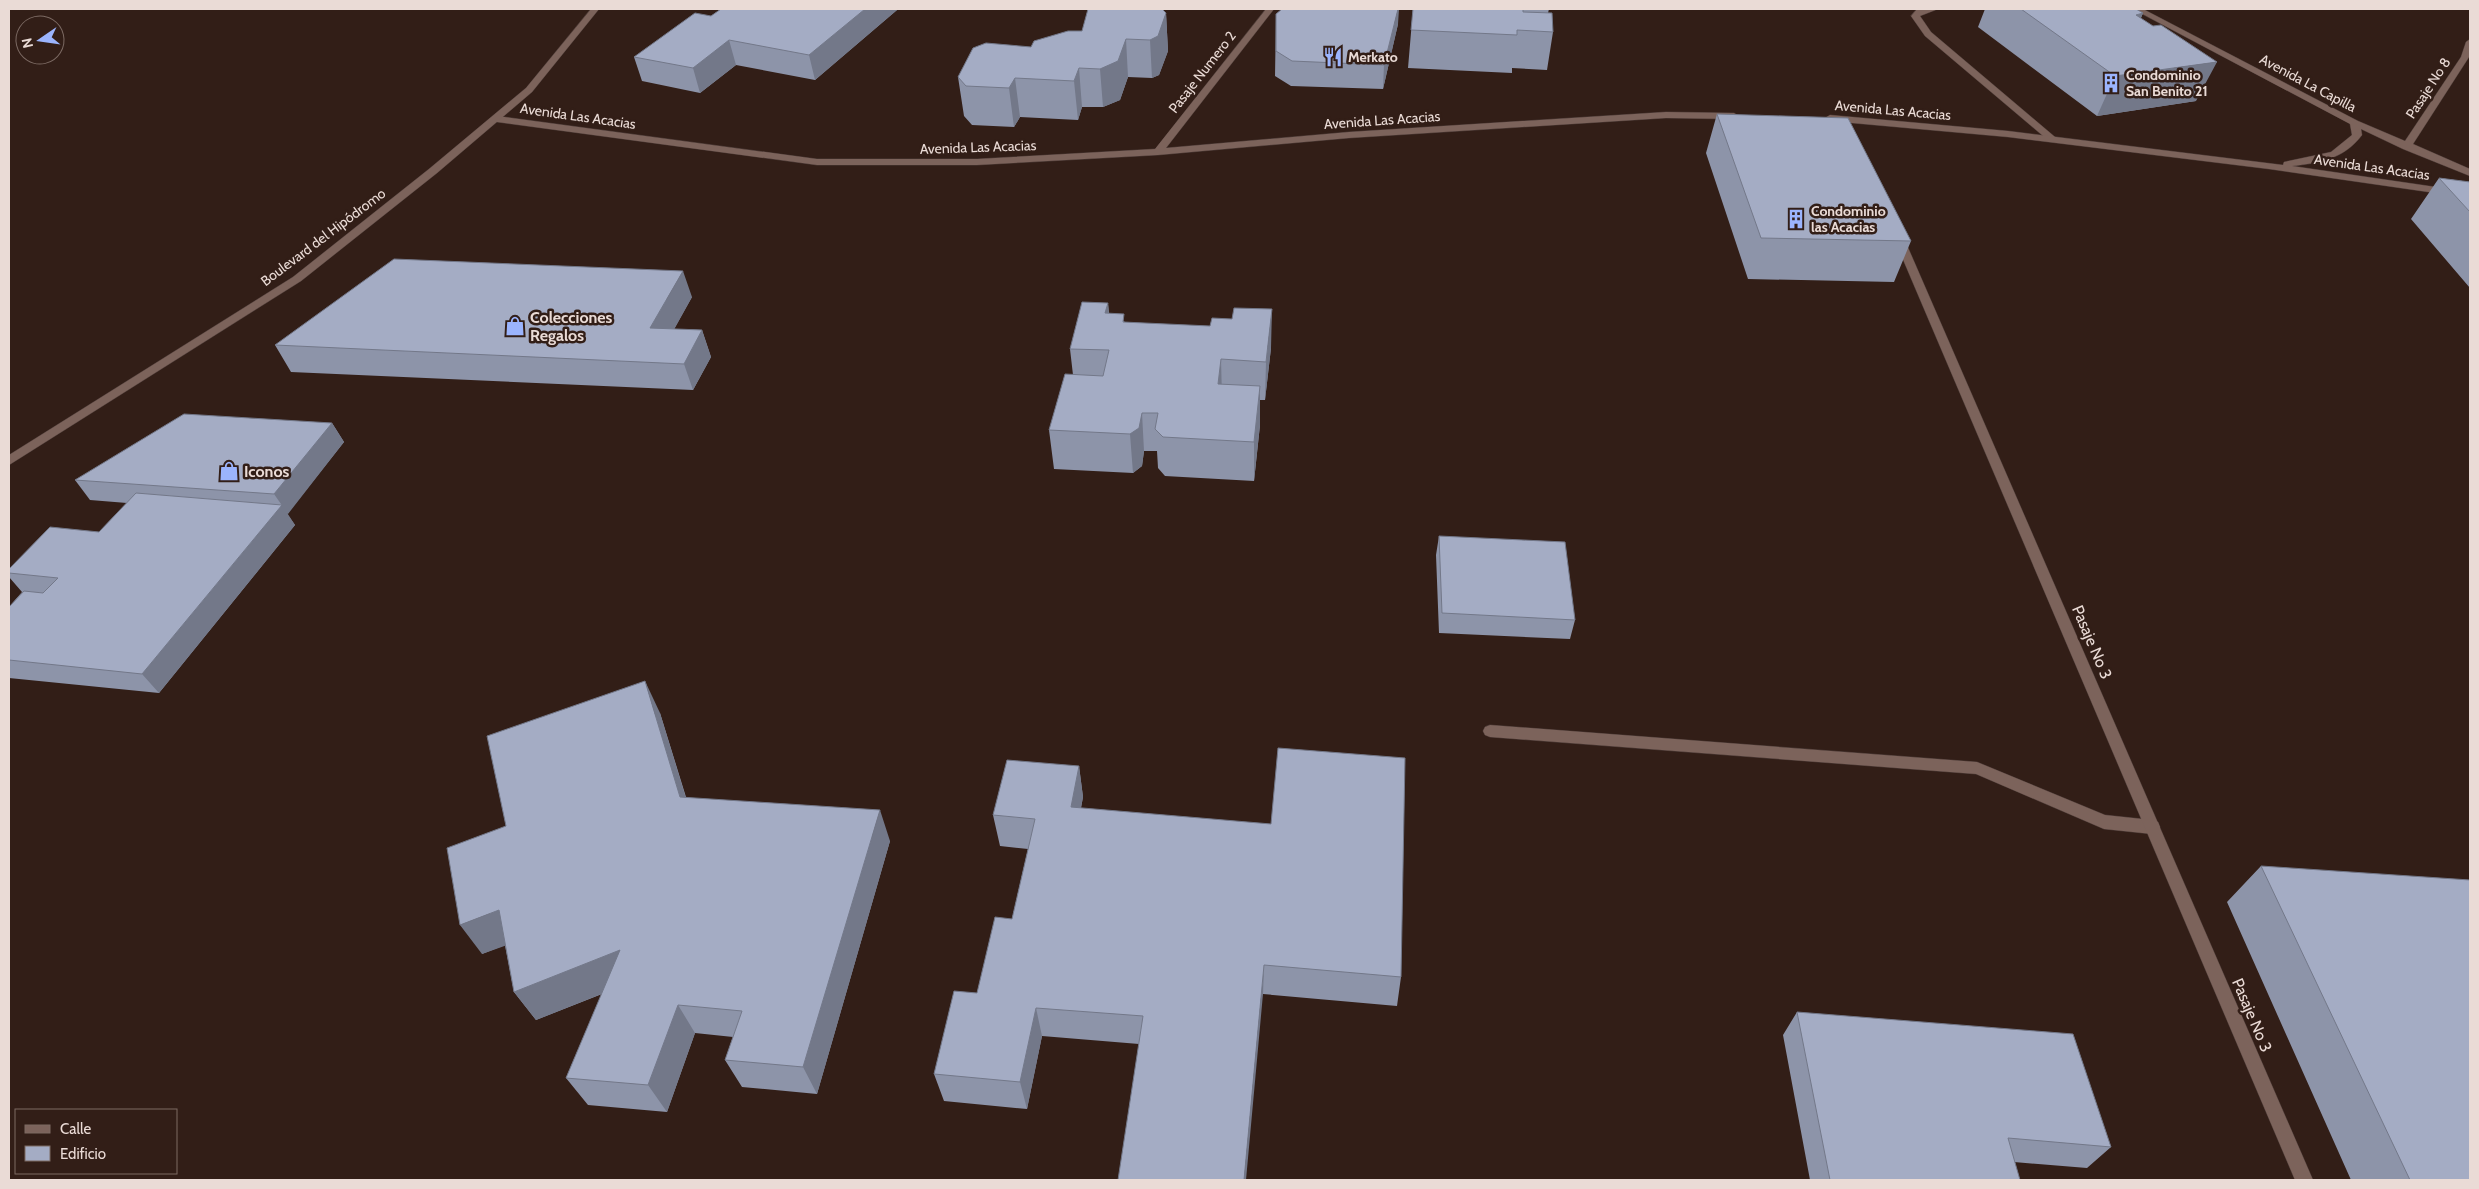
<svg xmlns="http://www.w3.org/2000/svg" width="2479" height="1189" font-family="Cabin,sans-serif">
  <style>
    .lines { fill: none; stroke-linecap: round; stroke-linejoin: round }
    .service-casing { stroke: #4b3a36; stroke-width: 1 }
    .minor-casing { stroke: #4b3a36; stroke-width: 1 }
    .tertiary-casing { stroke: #4b3a36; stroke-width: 1 }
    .service { fill: #7c635b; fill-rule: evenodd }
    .minor { fill: #7c635b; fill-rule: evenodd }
    .tertiary { fill: #7c635b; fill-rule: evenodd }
    .wall { fill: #8d94a9 }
    .shaded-wall { fill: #737889 }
    .building { fill: #a4acc4; stroke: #737889 }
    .labels { text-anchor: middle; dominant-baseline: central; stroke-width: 5; stroke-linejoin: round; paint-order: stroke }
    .far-poi-label { font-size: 14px; font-weight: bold; fill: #eadbd6; stroke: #321e17; text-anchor: start }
    .far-street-label { font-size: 14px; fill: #eadbd6; stroke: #321e17 }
    .poi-label { font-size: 16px; font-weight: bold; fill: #eadbd6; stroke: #321e17; text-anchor: start }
    .street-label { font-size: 16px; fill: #eadbd6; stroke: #321e17 }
  </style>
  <rect width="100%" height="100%" fill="#321e17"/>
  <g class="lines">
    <defs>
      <path id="service" d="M1917,9H1938L1920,16L1931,32L2055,137V141H2049L1925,36L1911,16Z
        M1490,725L1977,762L2105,815L2152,820L2158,822L2160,827L2158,832L2152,834L2104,829L1976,774L1490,737L1485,735L1483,731L1485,727Z"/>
      <path id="minor" d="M1266,9H1274L1166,148L1349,132L1666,112L1734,113L1739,116L1734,119L1666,118L1349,138L1158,155L977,165H817L497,122L492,119L497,116L817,159H977L1155,149Z
        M2133,9H2143L2358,121L2405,141L2461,57L2466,42L2470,39L2469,57L2413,144L2470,169V176L2403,149L2361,129L2362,135C2344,159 2320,163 2292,166L2470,192V198L2269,169L2008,137L1830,121L1825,118L1830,115L2008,131L2283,165L2284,162L2331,152L2352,135L2350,124Z
        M1898,233L1903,236L2313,1180H2295L1893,236Z"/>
      <path id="tertiary" d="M591,9H599L532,92L437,173L301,281L9,465V455L293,277L429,169L526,88Z"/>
    </defs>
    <use href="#service" class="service-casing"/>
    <use href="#minor" class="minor-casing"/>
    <use href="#tertiary" class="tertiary-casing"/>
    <use href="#service" class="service"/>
    <use href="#minor" class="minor"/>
    <use href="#tertiary" class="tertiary"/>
  </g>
  <path class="wall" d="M721,9H897V10L815,80L736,65L700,93L642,81L634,57L711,16Z
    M1413,9H1549L1548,13L1553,32L1547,70L1512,68V73L1408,68Z
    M1985,9H2136L2143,13L2141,18L2196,101L2097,116L1978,27Z
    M1166,13L1168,51L1159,75L1152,78L1128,77L1120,100L1103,107H1082L1078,120L1020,117L1014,127L972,125L964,116L958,77L1031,47L1082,31Z
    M1276,14L1398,24L1383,89L1291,86L1275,76Z
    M1717,114L1911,241L1894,282L1748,279L1706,153Z
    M2439,178L2470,182V288L2411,219Z
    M692,297L674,329L702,330L711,357L693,390L291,372L275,345Z
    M1108,303L1109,313L1125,322L1271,348L1265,400H1260V425L1254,481L1165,476L1158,468L1157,451H1144L1142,466L1133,473L1054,469L1049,430L1073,375L1070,349Z
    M332,423L344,442L287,514L295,525L159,693L9,678V607L22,592L9,577V569L99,532L127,503L90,500L75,480Z
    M1439,536L1575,620L1570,639L1439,633L1436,555Z
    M660,713L686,797L890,841L817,1094L742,1087L725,1060L733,1037L695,1033L667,1112L588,1105L566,1078L602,994L536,1020L514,992L505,945L482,954L506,826Z
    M1079,766L1083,797L1081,808L1401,977L1397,1006L1263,994L1139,1044L1042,1036L1027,1109L944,1101L934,1074L977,993L1012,919L1028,849L1000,846L993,815Z
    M2261,866L2470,1180H2351L2227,902Z
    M1797,1012L2111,1147L2087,1168L2014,1162L2020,1180H1810L1783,1035Z"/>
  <path class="shaded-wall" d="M865,9H897V10L815,80L809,55Z
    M1398,9H1399L1398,24L1383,89L1384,65Z
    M1166,13L1168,51L1159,75L1152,78L1150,40Z
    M2143,13L2125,52L2136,15Z
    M1126,39L1128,77L1120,100L1103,107L1100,69Z
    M729,40L736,65L700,93L693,68Z
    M2217,62L2196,101L2097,116L2115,76Z
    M1079,68L1082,107L1078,120L1074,81Z
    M1015,78L1020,117L1014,127L1009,88Z
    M683,271L692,297L660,355L650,328Z
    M1108,303L1111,341L1108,351L1105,313Z
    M1272,309L1271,348L1265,400L1266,362Z
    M702,330L711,357L693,390L684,364Z
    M1221,359L1222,398L1218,384Z
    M1260,386V425L1254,481V442Z
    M1142,413L1144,451L1142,466L1133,473L1130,434Z
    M332,423L344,442L288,514L274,494Z
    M282,505L295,525L159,693L142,674Z
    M645,681L660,713L695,828L680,797Z
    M1079,766L1083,797L1075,838L1071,807Z
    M880,810L890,841L817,1094L803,1067Z
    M499,910L521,940L482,954L460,925Z
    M620,950L639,979L536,1020L514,992Z
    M1264,965L1263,994L1246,1180H1244Z
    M678,1005L695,1033L667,1112L648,1085Z
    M1036,1008L1042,1036L1027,1109L1020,1082Z"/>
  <path class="building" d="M721,9H865L809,55L729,40L693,68L634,57L695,13L711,16Z
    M1088,9H1162L1166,13L1158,36L1150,40L1126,39L1118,61L1100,69L1079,68L1074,81L1015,78L1009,88L966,86L958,77L973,48L986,43L1031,47L1034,41L1068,31H1082Z
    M1282,9H1398L1384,65L1292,61L1276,51V14Z
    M1413,9H1523V12L1552,13L1553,32L1517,30V35L1411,30Z
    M2021,9H2136L2143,13L2136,15L2153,26L2161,25L2217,62L2115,76Z
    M1717,114L1848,118L1911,241L1761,238Z
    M2439,178L2470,182V212Z
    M394,259L683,271L650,328L702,330L684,364L275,345Z
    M1082,302L1108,303L1105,313L1124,314L1123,322L1210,326L1212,318L1232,319L1234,308L1272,309L1266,362L1221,359L1218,384L1260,386L1254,442L1163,437L1155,429L1158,413H1142L1139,428L1130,434L1049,430L1065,374L1103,376L1109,350L1070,349Z
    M184,414L332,423L274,494L75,480Z
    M136,493L282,505L142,674L9,660V607L24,591L43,593L58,578L9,573V569L50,527L99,532Z
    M1439,536L1565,542L1575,620L1442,613Z
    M645,681L680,797L880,810L803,1067L725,1060L742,1011L678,1005L648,1085L566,1078L620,950L514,992L499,910L460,925L447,848L506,826L487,736Z
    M1278,748L1405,758L1401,977L1264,965L1244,1180H1118L1143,1016L1036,1008L1020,1082L934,1074L954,991L977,993L995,917L1012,919L1035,819L993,815L1007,760L1079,766L1071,807L1271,824Z
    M2261,866L2470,880V1180H2410Z
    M1797,1012L2073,1034L2111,1147L2008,1138L2020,1180H1830Z"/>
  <defs>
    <symbol id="restaurant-bare" viewBox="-9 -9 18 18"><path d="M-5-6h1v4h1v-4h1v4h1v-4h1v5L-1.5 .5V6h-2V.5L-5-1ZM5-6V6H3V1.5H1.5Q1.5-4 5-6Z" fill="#9bb4fd" stroke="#321e17" stroke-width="2.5" paint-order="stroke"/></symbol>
    <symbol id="building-bare" viewBox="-9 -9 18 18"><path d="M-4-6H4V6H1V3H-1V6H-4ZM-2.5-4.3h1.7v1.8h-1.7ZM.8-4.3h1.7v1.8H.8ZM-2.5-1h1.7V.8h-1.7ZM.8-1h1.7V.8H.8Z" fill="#9bb4fd" stroke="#321e17" stroke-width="2.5" paint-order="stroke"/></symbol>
    <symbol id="shop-bare" viewBox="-9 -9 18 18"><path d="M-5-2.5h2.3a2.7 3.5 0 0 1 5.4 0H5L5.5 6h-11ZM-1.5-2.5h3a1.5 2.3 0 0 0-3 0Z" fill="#9bb4fd" stroke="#321e17" stroke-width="2.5" paint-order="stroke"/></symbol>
  </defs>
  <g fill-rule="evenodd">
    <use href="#restaurant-bare" x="1319" y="43" width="28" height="28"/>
    <use href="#building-bare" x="2097" y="69" width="28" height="28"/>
    <use href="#building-bare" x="1782" y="205" width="28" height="28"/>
    <use href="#shop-bare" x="501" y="312" width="28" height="28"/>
    <use href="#shop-bare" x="215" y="457" width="28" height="28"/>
  </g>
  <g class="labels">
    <g class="far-poi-label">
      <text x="1348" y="57">Merkato</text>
      <text x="2126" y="75">Condominio<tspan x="2126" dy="16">San Benito 21</tspan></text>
      <text x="1811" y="211">Condominio<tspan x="1811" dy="16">las Acacias</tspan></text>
    </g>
    <g class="far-street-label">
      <text transform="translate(1202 72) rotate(-52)">Pasaje Numero 2</text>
      <text transform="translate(2308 83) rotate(28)">Avenida La Capilla</text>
      <text transform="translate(2428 88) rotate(-57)">Pasaje No 8</text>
      <text transform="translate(1893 110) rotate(5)">Avenida Las Acacias</text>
      <text transform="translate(578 116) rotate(8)">Avenida Las Acacias</text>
      <text transform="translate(1382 120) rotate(-4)">Avenida Las Acacias</text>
      <text transform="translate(978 147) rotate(-2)">Avenida Las Acacias</text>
      <text transform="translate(2372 167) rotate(8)">Avenida Las Acacias</text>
      <text transform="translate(323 237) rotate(-37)">Boulevard del Hipódromo</text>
    </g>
    <g class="poi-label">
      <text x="530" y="317">Colecciones<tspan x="530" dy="18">Regalos</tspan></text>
      <text x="244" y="471">Iconos</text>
    </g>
    <g class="street-label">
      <text transform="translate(2092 642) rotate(67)">Pasaje No 3</text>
      <text transform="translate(2252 1015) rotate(67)">Pasaje No 3</text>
    </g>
  </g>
  <rect width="2479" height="1189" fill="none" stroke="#eadbd6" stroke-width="20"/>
  <rect x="15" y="1109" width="162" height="65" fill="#321e17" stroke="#7c6a63"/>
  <rect x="25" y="1125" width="25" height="8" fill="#7c635b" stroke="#7c6a63"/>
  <text x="60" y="1134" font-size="15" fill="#eadbd6">Calle</text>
  <rect x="25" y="1146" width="25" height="15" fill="#a4acc4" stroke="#7c6a63"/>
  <text x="60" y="1159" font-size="15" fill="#eadbd6">Edificio</text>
  <g transform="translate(40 40) rotate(257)"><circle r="24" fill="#321e17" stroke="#7c6a63"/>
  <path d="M0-4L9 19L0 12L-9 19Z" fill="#9bb4fd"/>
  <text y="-8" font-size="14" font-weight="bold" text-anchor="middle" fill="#eadbd6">N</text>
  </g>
</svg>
